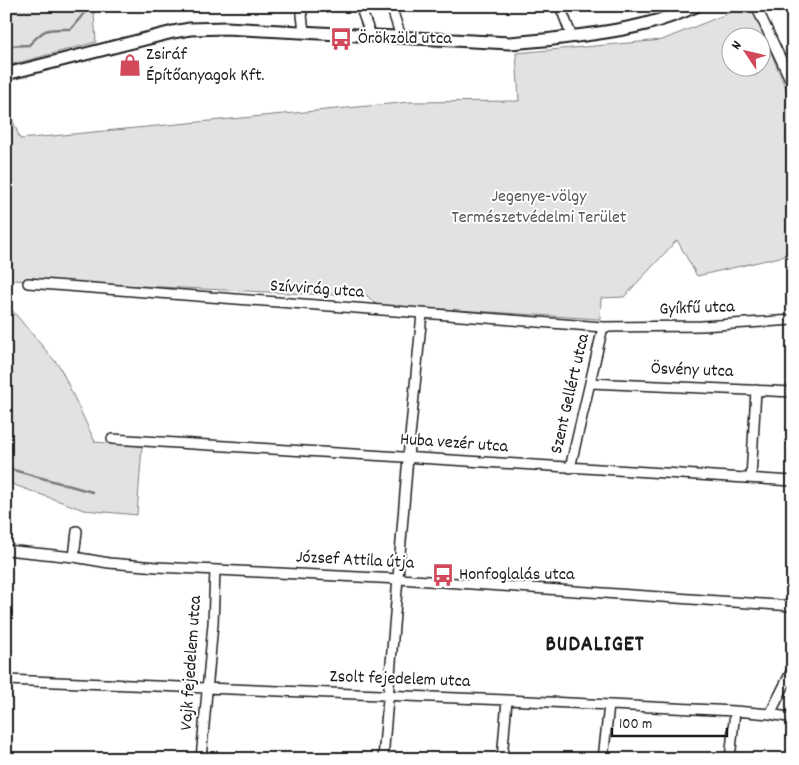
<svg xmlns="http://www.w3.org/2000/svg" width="799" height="765" font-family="Dekko,sans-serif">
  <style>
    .green { fill: #e2e2e2; stroke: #7f7f7f; fill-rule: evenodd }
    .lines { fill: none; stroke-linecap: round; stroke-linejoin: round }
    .stream { stroke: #7a7a7a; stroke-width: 2.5 }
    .minor-casing { stroke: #1c1c1c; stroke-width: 12 }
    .major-casing { stroke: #1c1c1c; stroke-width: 15 }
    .minor { stroke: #fff; stroke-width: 9 }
    .major { stroke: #fff; stroke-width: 11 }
    .labels { text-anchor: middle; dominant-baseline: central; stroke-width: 4; stroke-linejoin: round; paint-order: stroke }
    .poi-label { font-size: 18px; fill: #1c1c1c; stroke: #fff; text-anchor: start }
    .park-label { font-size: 18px; fill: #575757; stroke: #fff }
    .street-label { font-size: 18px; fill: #1c1c1c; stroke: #fff }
    .district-label { font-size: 22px; font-weight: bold; letter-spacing: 1px; fill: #1c1c1c; stroke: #fff }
  </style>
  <rect width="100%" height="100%" fill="#fff"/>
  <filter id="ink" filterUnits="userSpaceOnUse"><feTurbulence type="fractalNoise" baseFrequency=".02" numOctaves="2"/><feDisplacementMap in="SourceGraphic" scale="10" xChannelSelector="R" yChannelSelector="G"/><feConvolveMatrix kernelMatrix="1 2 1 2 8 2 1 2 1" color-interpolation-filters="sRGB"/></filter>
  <g filter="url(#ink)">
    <path class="green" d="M6,6H101L94,13L96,42L6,66Z
      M746,6H752L793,106V254L697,276L677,240L624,297L601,298L600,319L377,305L366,295L352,294L330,295L12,280L6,286V102L20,139L410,102L519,101L516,53L662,40ZM732,38H762V68H732Z
      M6,303L60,367L95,442L142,446L137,515L84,510L6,482Z"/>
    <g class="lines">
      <path class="stream" d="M6,46L29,45C46,27 47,29 71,29L90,6
        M6,468L92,492"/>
      <defs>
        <path id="minor" d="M301,6L304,32
          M360,6L371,36
          M391,6L401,37
          M560,6L572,37
          M756,6L790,79
          M28,283L603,327L702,326L793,320
          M590,383L793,392
          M112,439L793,481
          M570,468L603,327
          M751,478L756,390
          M6,550L74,557L109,563L157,567L399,579L793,606
          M74,557L77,531
          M6,680L507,700L735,711L770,714L793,718
          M770,714L793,668
          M201,759L213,624L215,570
          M383,759L408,457L422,314
          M502,759L507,700
          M603,759L609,705
          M730,759L735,711"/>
        <path id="major" d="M6,74L173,32L190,29L226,28L510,43C538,41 565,38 592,34C629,29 662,22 696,6"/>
      </defs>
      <use href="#minor" class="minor-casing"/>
      <use href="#major" class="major-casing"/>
      <use href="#minor" class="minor"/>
      <use href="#major" class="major"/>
    </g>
  </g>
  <defs>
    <symbol id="bus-bare" viewBox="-9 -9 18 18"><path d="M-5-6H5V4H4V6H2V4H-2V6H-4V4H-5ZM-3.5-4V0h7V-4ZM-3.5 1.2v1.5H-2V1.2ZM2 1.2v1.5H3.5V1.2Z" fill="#d1495b" stroke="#fff" stroke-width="2.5" paint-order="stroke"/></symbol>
    <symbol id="shop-bare" viewBox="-9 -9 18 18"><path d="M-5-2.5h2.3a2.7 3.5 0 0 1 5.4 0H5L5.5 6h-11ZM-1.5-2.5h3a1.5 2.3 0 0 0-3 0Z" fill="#d1495b" stroke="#fff" stroke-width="2.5" paint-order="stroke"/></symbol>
  </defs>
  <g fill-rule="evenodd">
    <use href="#bus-bare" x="325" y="23" width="32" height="32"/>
    <use href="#shop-bare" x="114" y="49" width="32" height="32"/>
    <use href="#bus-bare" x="427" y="559" width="32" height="32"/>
  </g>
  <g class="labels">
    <g class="poi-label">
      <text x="358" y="39">Örökzöld utca</text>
      <text x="146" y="55">Zsiráf<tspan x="146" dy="21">Építőanyagok Kft.</tspan></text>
      <text x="459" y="575">Honfoglalás utca</text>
    </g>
    <g class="park-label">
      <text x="539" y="197">Jegenye-völgy<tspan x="539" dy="21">Természetvédelmi Terület</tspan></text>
    </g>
    <g class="street-label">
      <text transform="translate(317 290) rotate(4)">Szívvirág utca</text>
      <text transform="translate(697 309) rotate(-2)">Gyíkfű utca</text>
      <text transform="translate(692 371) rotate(2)">Ösvény utca</text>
      <text transform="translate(571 394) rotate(-77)">Szent Gellért utca</text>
      <text transform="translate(454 444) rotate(4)">Huba vezér utca</text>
      <text transform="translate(355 561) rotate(3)">József Attila útja</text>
      <text transform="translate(192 663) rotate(-86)">Vajk fejedelem utca</text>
      <text transform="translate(400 680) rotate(2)">Zsolt fejedelem utca</text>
    </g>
    <g class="district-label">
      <text x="595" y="645">BUDALIGET</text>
    </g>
  </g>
  <rect width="799" height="765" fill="none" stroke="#fff" stroke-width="25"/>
  <rect x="12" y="12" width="774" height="740" fill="none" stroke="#1c1c1c" stroke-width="2" filter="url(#ink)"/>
  <g transform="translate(746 52) rotate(305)"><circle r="24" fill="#ffffff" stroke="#a4a4a4"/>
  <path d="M0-4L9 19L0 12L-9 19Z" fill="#d1495b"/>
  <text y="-8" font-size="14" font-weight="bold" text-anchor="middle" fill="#1c1c1c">N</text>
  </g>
  <path d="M612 728v8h115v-8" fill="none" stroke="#1c1c1c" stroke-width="2.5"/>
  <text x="619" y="728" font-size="15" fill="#1c1c1c" stroke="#ffffff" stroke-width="4" paint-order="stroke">100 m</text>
</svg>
